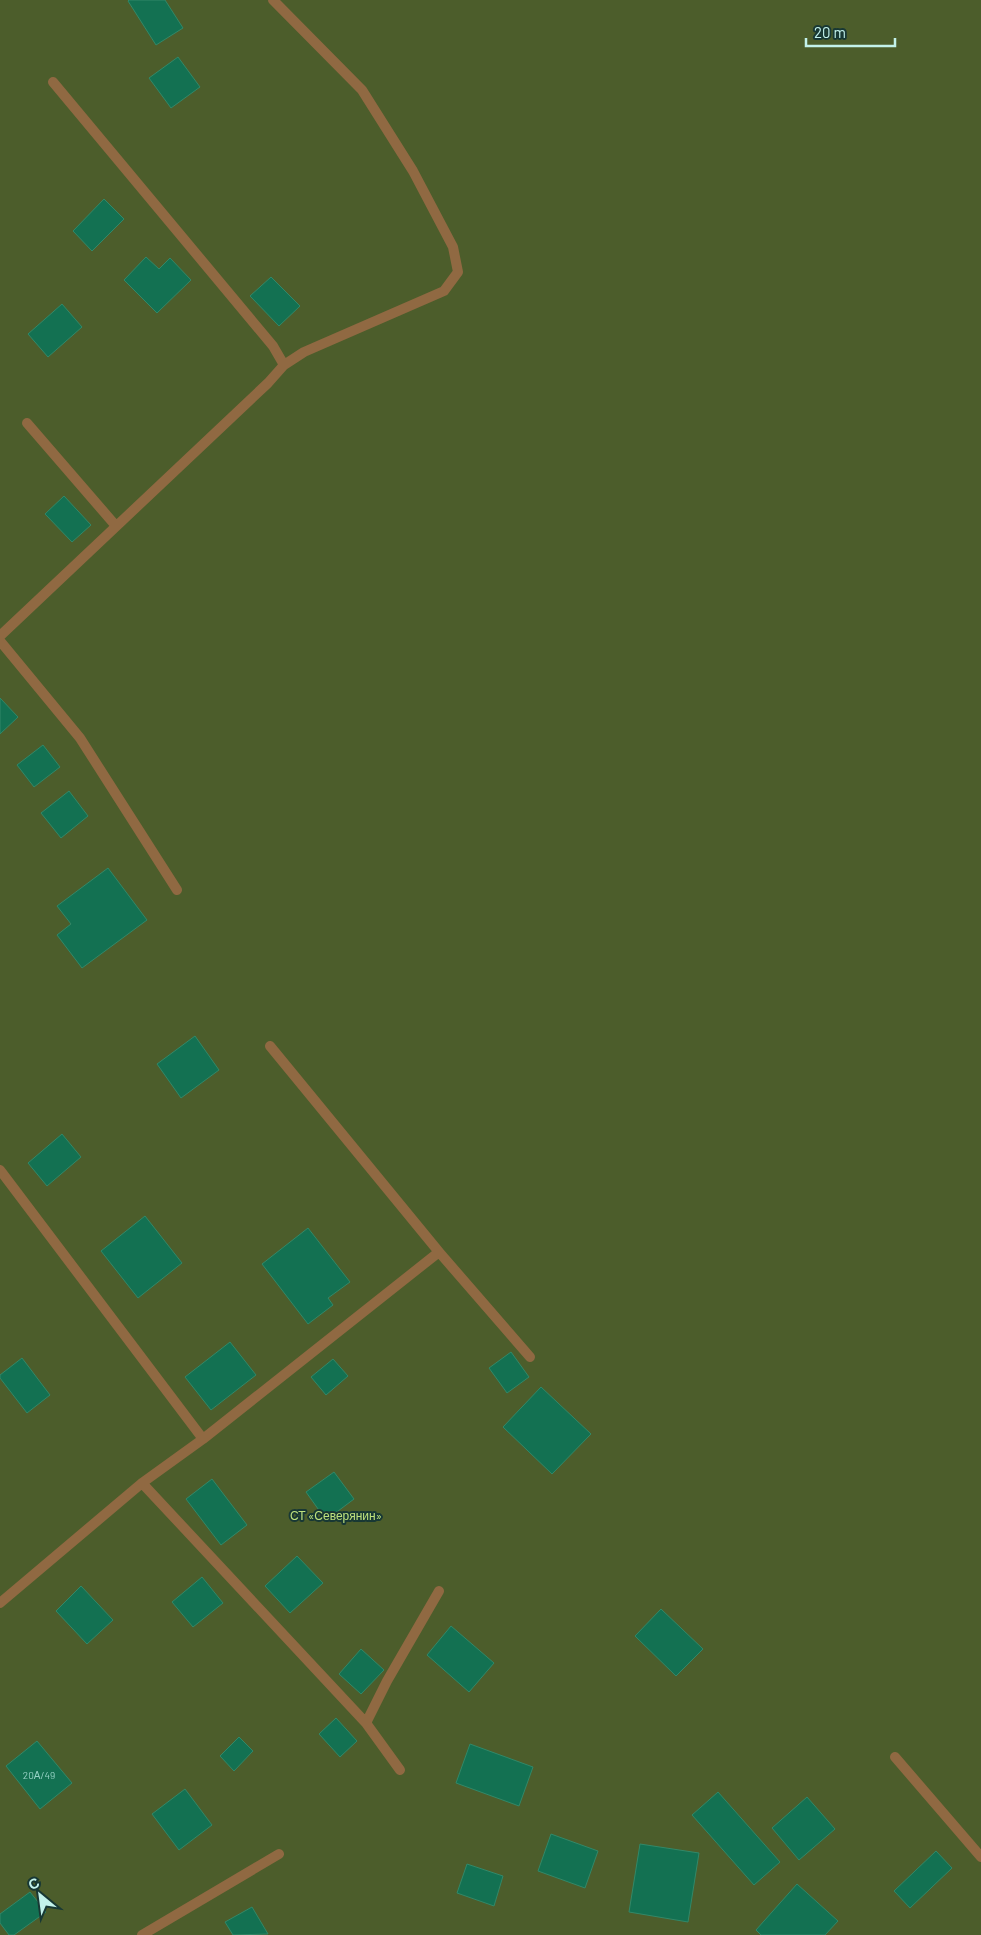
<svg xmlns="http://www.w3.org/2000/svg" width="981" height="1935" font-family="Barlow,sans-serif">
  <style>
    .green { fill: #4c5d2b }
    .building { fill: #137152; stroke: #328868 }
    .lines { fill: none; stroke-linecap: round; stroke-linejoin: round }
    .lane { stroke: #906942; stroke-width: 10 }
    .labels { text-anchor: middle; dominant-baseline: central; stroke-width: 4; stroke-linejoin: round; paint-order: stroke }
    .number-label { font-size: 10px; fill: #97d2c5 }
    .park-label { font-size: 12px; fill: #bee17d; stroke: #183834 }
  </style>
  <rect width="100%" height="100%" fill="#183834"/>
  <path class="green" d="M0,0H981V1935H0Z"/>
  <path class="building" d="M129,0H165L183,28L156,45L128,1Z
    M178,57L200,87L171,108L149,78Z
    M104,199L124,219L92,251L73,231Z
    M146,257L159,269L170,258L191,280L157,313L124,280Z
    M271,277L300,306L279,326L250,296Z
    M62,304L82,327L48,357L28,334Z
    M64,496L91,525L72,542L45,514Z
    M0,698L18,717L0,734Z
    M43,745L60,767L34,787L17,765Z
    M69,791L88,816L61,838L41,813Z
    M108,868L147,920L82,968L57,935L71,924L57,906Z
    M195,1036L219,1070L181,1098L157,1064Z
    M62,1134L81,1157L47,1186L28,1163Z
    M145,1216L182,1263L138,1298L101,1251Z
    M308,1228L350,1282L328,1298L333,1305L308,1324L262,1264Z
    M230,1342L256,1375L211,1410L185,1377Z
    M511,1352L529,1377L507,1393L489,1368Z
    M22,1358L50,1395L27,1413L0,1378V1375Z
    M333,1359L348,1376L326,1395L311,1377Z
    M541,1387L591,1434L552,1474L503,1427Z
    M334,1472L354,1499L326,1520L306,1492Z
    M212,1479L247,1525L221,1545L186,1499Z
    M297,1556L323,1583L290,1613L265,1586Z
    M202,1577L223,1603L193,1627L172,1602Z
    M81,1586L113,1620L87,1644L56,1611Z
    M661,1609L703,1649L676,1676L635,1636Z
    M451,1626L494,1663L469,1692L427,1655Z
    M361,1649L384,1670L361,1694L339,1674Z
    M336,1718L357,1741L340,1757L319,1734Z
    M239,1737L253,1751L234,1771L220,1756Z
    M37,1741L72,1783L40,1809L6,1766Z
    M470,1744L533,1767L519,1806L456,1783Z
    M185,1789L212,1825L179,1850L152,1814Z
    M718,1792L780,1862L754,1885L692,1815Z
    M807,1797L835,1829L799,1860L772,1828Z
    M551,1834L598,1851L585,1888L538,1871Z
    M640,1844L699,1853L688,1922L629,1912Z
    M936,1851L952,1868L910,1908L894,1891Z
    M467,1864L503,1876L494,1906L457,1893Z
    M797,1884L838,1921L825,1935H761L756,1930Z
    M30,1892L46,1912L14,1935H9L0,1923V1914Z
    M252,1907L268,1934L233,1935L225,1922Z"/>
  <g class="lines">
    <path class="lane" d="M273,0L362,90L413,171L453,247L458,272L444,291L304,352L284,365
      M27,423L116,526
      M0,636L268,383L284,365L273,346L53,82
      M0,641L80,738L177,890
      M270,1046L439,1252
      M0,1170L203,1439
      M142,1483L366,1723L400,1770
      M0,1603L142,1483L203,1439L439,1252L530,1357
      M366,1723L387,1681L439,1591
      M895,1757L981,1857
      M142,1935L279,1854"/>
  </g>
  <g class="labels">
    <g class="number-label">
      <text x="39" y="1775">20А/49</text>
    </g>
    <g class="park-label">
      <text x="336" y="1515">СТ «Северянин»</text>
    </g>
  </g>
  <g transform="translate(40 1895) rotate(331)" stroke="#183834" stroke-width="4" paint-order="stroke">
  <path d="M0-4L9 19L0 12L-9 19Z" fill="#c3f2eb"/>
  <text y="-8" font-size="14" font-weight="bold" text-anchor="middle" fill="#c3f2eb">С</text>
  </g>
  <path d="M806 38v8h89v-8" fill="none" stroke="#c3f2eb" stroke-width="2.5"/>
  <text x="814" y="38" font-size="15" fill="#c3f2eb" stroke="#183834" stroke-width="4" paint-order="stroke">20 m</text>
</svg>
